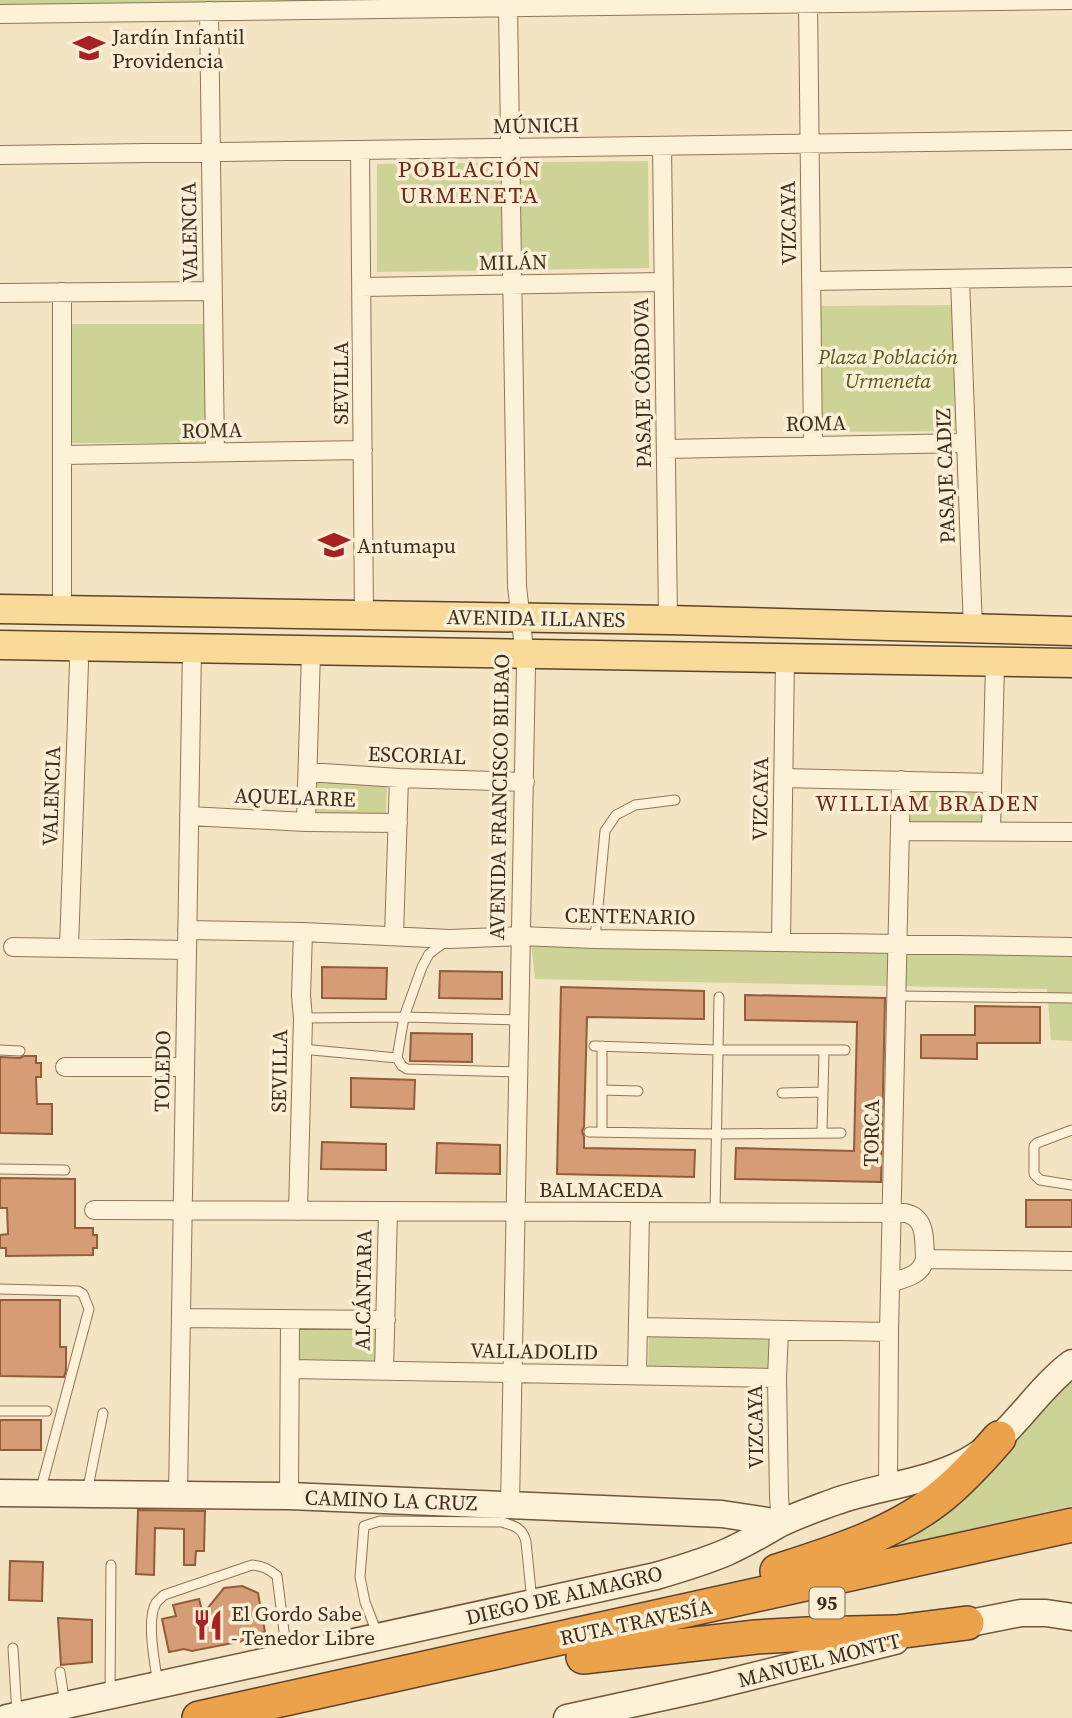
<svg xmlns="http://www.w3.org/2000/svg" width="1072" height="1718" font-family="'Source Serif 4',serif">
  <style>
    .green { fill: #cdd396 }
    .building { fill: #d69c75; stroke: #935c3a; stroke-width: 2 }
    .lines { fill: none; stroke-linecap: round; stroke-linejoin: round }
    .lane-casing { stroke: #917557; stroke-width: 11 }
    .street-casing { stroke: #917557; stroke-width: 20 }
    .secondary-casing { stroke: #72563a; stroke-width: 29 }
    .primary-casing { stroke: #5e422c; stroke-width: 31 }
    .highway-casing { stroke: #5e422c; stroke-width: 36 }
    .lane { stroke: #fdf1d8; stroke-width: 9 }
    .street { stroke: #fdf1d8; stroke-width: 18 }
    .secondary { stroke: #fdf1d8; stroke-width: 26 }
    .primary { stroke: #fada98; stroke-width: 28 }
    .highway { stroke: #eca24b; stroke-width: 33 }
    .labels { text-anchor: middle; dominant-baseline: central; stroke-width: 7; stroke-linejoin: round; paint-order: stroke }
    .shield { fill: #faeed4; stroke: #776754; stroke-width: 2 }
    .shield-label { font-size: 19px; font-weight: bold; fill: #3f2d1d }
    .poi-label { font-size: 21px; fill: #3f2d1d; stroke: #faeed4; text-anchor: start }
    .street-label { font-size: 21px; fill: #3f2d1d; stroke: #faeed4 }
    .park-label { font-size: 21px; font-style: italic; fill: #4f5e21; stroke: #faeed4 }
    .neighbourhood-label { font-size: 23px; letter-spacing: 2px; fill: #712817; stroke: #faeed4 }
  </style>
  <rect width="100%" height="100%" fill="#f3e4c4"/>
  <path class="green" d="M0,0H464L0,7Z
    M648,161L649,268L377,272V164Z
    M953,305L955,431L822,432L820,306Z
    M71,324H210V443H71Z
    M303,774L387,775L386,819L301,818Z
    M906,787L989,788L988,827L906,826Z
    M531,942L1072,953V1041L1051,1040L1047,989L535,979Z
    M299,1321L379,1325L378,1368L298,1367Z
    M649,1328L773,1333L771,1373L648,1371Z
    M1072,1375V1506L850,1557Z"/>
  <path class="building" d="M322,967L387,968L386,999L322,998Z
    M440,971L502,972V999L439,998Z
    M561,987L704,991V1019L587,1017L584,1127L582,1131L584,1137V1148L695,1150L694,1177L557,1174Z
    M745,995L885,998L881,1182L735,1179L736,1148L854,1151L857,1022L745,1020Z
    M975,1006L1040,1007V1043H977V1059L921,1058V1035H975Z
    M411,1033L472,1034V1062L410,1061Z
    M24,1056H36V1063H41V1077H36L37,1104H52V1134L0,1133V1057L20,1058Z
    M351,1078L415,1080L414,1109L351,1107Z
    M322,1142L386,1144V1170L321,1169Z
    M437,1143L500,1145V1174L436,1173Z
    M0,1178L75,1179V1228H93V1235H97V1248H93V1255L6,1256V1248H0V1235L8,1234L7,1208H0Z
    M1026,1200H1072V1227H1026Z
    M0,1300H60V1347H66V1370L64,1377L0,1376Z
    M0,1420H41V1450H0Z
    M138,1510L205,1511L204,1551H196L195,1565H184V1529L155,1528L154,1575L136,1574Z
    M10,1561L43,1562L42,1601L9,1600Z
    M242,1586L258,1593L265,1632L243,1636V1641L192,1651L184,1649L169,1652L162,1619L176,1616L173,1605L199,1599L203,1614L224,1588Z
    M58,1618L92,1620V1662L61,1665Z"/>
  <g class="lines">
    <defs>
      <path id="lane" d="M595,939L605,831L616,815L635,805L675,800
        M897,996L1072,998
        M303,1018L404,1017L519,1020
        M594,1046L718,1050H845
        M302,1049L397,1058L402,1066L407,1069L518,1072
        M0,1050L20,1051
        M397,1058L404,1017L422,967L429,954L446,941
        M602,1090L638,1091
        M782,1093L823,1092
        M1072,1130L1037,1143L1034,1146V1174L1040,1180L1072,1185
        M589,1132L715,1134L841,1133
        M602,1132V1046
        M822,1133L824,1050
        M0,1169L65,1170
        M715,1212L719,997
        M0,1289L78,1291L83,1294L89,1309L40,1492
        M0,1411H47
        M87,1492L103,1413
        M377,1633L365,1602L360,1577L364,1526L380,1521L502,1522C515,1526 523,1528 526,1542L532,1601
        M13,1648L17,1714
        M60,1672L65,1704
        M158,1684C155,1665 146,1619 156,1603C158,1600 161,1598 164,1595L252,1565C263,1566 269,1569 277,1576L287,1655
        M110,1693L111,1565"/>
      <path id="street" d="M808,0L813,446
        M508,7L517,586L526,667L510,1505
        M209,11L215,452
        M0,14L1072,0
        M662,146L668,620
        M360,151L364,616
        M0,155L1072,140
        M960,279L973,629
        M811,281L1072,277
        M362,287L664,282
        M0,293L213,291
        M666,449L966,443
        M62,455L363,450
        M62,609V292
        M308,772L399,778L525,782
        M783,778L992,783
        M189,816L306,822L398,823
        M306,822L311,651
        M900,831L1072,832
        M991,831L995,662
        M187,930L303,932L450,939L520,936L595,939L1072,947
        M394,936L399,778
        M781,941L785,658
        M13,947L187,950
        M69,947L79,663L77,646
        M65,1067H185
        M94,1210L905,1213C927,1217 924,1241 925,1259L1072,1261
        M298,1211L303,1018L301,996L303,932
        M890,1283C905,1278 921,1276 925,1259
        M181,1318L386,1320
        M638,1327L889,1332
        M779,1330L777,1378L779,1497L781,1523
        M290,1369L777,1378
        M384,1371L388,1211
        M637,1375L640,1212
        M888,1486L889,1332L901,780
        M178,1495L192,648
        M289,1496L290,1320"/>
      <path id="secondary" d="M0,1493L289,1496L722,1514L781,1523
        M950,1627L1021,1613H1046L1072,1617
        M7,1718L656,1576C680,1569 704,1562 727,1552C745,1544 762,1534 779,1524C797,1515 815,1509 834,1502C880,1485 934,1483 976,1456C1014,1432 1036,1390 1072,1363
        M567,1718L709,1687L895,1641"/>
      <path id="primary" d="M0,609L668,620L1072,631
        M0,645L1072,663"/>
      <path id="highway" d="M777,1571C833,1553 891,1535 938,1499C961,1481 980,1460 999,1438
        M583,1657L756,1637L807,1634L896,1632L967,1623
        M199,1718L1072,1525"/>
    </defs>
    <use href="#lane" class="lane-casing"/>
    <use href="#street" class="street-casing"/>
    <use href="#secondary" class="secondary-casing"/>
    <use href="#primary" class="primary-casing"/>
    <use href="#highway" class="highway-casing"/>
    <use href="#lane" class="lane"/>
    <use href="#street" class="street"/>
    <use href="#secondary" class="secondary"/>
    <use href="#primary" class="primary"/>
    <use href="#highway" class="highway"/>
  </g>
  <defs>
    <symbol id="school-bare" viewBox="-9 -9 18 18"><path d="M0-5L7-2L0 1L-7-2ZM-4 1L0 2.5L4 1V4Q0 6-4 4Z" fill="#a72023" stroke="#faeed4" stroke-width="2.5" paint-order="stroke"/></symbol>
    <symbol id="restaurant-bare" viewBox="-9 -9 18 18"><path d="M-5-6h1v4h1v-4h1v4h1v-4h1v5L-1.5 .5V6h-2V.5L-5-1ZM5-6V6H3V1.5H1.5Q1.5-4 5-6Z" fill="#a72023" stroke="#faeed4" stroke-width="2.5" paint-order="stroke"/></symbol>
  </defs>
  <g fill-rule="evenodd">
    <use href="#school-bare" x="67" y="26" width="44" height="44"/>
    <use href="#school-bare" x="312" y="523" width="44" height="44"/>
    <use href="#restaurant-bare" x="186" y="1603" width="44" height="44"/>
  </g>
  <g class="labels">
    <rect class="shield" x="809.5" y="1587.5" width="35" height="31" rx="5"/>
    <g class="shield-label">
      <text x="827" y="1603">95</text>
    </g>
    <g class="poi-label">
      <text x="112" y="36">Jardín Infantil<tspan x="112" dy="24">Providencia</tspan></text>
      <text x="357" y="545">Antumapu</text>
      <text x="231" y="1613">El Gordo Sabe<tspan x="231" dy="24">- Tenedor Libre</tspan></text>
    </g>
    <g class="street-label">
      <text transform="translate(536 125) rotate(-1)">MÚNICH</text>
      <text transform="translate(788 223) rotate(-91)">VIZCAYA</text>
      <text transform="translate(189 232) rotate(-91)">VALENCIA</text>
      <text transform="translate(513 262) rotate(-1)">MILÁN</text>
      <text transform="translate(340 383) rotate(-90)">SEVILLA</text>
      <text transform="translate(642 383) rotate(-91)">PASAJE CÓRDOVA</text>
      <text transform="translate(816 423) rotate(-1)">ROMA</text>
      <text transform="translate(212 430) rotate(-1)">ROMA</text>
      <text transform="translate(945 476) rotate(-92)">PASAJE CADIZ</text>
      <text transform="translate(536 618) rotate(1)">AVENIDA ILLANES</text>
      <text transform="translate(417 755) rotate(2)">ESCORIAL</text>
      <text transform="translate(51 796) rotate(-88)">VALENCIA</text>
      <text transform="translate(295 797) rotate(2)">AQUELARRE</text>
      <text transform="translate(499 797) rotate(-89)">AVENIDA FRANCISCO BILBAO</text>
      <text transform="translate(760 799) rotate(-89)">VIZCAYA</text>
      <text transform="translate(630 916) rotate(1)">CENTENARIO</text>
      <text transform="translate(162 1071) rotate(-89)">TOLEDO</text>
      <text transform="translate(279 1071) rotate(-89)">SEVILLA</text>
      <text transform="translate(871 1133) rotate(-89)">TORCA</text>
      <text x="601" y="1189">BALMACEDA</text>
      <text transform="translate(363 1290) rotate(-89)">ALCÁNTARA</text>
      <text transform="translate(534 1351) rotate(1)">VALLADOLID</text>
      <text transform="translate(755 1427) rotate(-91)">VIZCAYA</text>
      <text transform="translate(391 1500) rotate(2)">CAMINO LA CRUZ</text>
      <text transform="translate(564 1595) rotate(-13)">DIEGO DE ALMAGRO</text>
      <text transform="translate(636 1622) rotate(-12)">RUTA TRAVESÍA</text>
      <text transform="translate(819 1660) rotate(-14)">MANUEL MONTT</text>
    </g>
    <g class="park-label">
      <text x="888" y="356">Plaza Población<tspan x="888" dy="24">Urmeneta</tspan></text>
    </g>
    <g class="neighbourhood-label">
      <text x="470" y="169">POBLACIÓN<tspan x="470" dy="26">URMENETA</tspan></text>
      <text x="928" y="803">WILLIAM BRADEN</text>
    </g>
  </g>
</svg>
